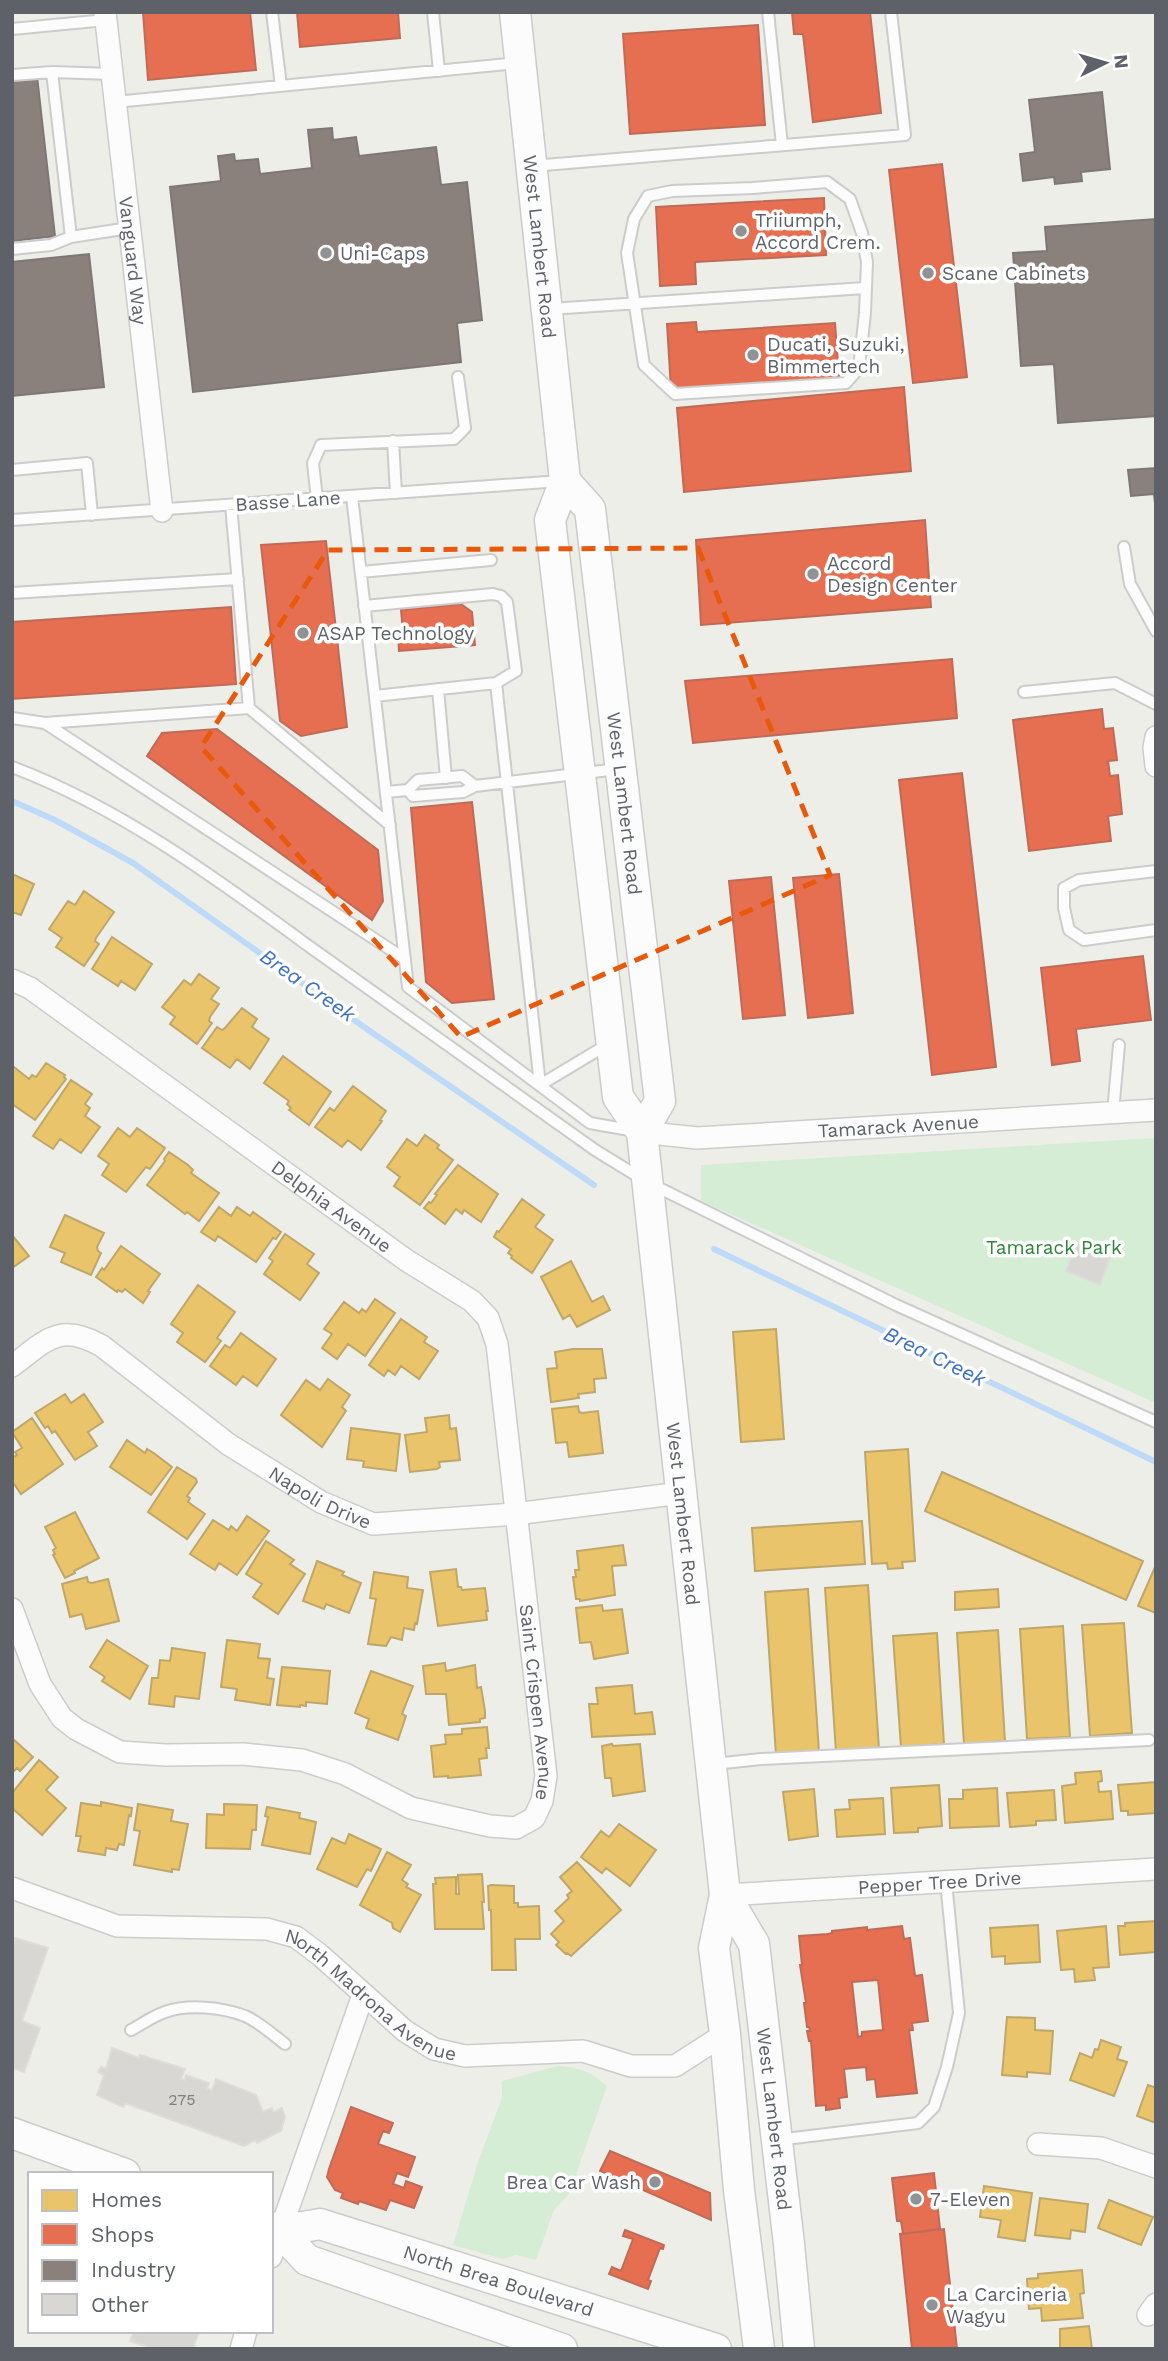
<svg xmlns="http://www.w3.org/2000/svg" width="1168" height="2361" font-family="'Work Sans',sans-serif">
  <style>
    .green { fill: #d5ecd5 }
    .homes { fill: #e9c46a; stroke: #bfa669; stroke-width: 2 }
    .shops { fill: #e76f51; stroke: #be6b58; stroke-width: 2; fill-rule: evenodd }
    .industry { fill: #8a817c; stroke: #7d7776; stroke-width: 2 }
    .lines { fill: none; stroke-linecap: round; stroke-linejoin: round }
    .stream { stroke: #bddaf8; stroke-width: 6 }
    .building { fill: #d8d7d4; stroke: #deddd8; stroke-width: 2 }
    .lane-casing { stroke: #cbcccb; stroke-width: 14 }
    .street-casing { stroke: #cbcccb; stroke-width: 24 }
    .secondary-casing { stroke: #cbcbcb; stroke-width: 33 }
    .lane { stroke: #fcfcfc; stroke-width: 10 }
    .street { stroke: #fcfcfc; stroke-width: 21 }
    .secondary { stroke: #fcfcfc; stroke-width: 30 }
    .marked { fill: none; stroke: #e8590c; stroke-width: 5; stroke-dasharray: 14 9; stroke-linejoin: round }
    .poi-dot { fill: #909295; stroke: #fff; stroke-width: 2.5 }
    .labels { text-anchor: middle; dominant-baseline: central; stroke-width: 7; stroke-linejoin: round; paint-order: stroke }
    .number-label { font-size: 16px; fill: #7d7f84 }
    .poi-label { font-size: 19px; fill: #5e6168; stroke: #fff; text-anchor: start }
    .street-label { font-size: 19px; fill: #5e6168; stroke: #fff }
    .park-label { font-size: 19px; fill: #2e863a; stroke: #fff }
    .water-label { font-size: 21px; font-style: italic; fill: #3e72c4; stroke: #fff }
  </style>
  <rect width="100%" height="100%" fill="#eeeee9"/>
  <path class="green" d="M1156,1138V1403L701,1201V1165Z
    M558,2066C581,2068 589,2071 607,2086L569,2194L554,2210L536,2260L516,2255L503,2259L453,2245L478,2162L502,2098V2081Z"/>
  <path class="homes" d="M12,874L34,884L21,915L12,912Z
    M84,891L114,912L96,938L95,941L99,944L84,966L56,947L62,938L49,929L68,901L75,905Z
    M112,937L152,964L135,990L121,981L118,986L92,969Z
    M199,974L219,988L211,999L219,1004L210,1017L209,1021L212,1023L197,1044L170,1024L175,1017L162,1007L184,980L191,985Z
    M242,1008L257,1019L252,1027L269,1039L250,1069L237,1059L230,1068L202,1048L217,1027L222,1030L225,1028Z
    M283,1056L331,1092L309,1125L289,1110L291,1108L287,1104L289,1101L264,1083Z
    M46,1063L65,1075L64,1077L66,1079L35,1120L12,1104V1069L14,1067L29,1079L32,1075L36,1077Z
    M71,1080L92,1094L85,1104L90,1108L85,1116L100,1127L81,1153L60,1139L53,1149L33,1136Z
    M353,1086L386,1111L380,1120L382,1121L361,1150L348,1140L342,1147L315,1127L330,1108L334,1111Z
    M118,1128L130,1137L137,1128L165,1148L150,1169L146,1167L126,1192L102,1175L109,1164L98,1156Z
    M425,1135L439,1145L437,1148L453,1160L420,1205L394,1186L400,1177L387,1167L407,1139L417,1146Z
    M169,1152L188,1165L193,1170L191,1173L219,1193L199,1221L187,1212L185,1214L147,1185L165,1161L164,1159Z
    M458,1165L498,1194L481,1222L464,1210L462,1214L456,1209L445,1224L424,1208L429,1202L431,1203L437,1195L435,1194Z
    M522,1199L544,1215L535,1227L553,1240L532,1273L511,1258L512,1256L508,1253L511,1249L494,1237L497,1231L499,1232Z
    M219,1207L231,1216L237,1207L250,1216L253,1212L281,1232L276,1239L273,1238L256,1262L218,1236L215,1241L201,1232Z
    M65,1215L104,1233L97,1247L98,1251L101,1253L91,1275L61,1262L65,1253L50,1247Z
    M285,1234L314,1254L307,1264L319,1273L300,1300L264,1274L273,1261L269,1258Z
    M12,1235L29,1256L12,1268Z
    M121,1246L160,1274L148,1291L150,1292L143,1303L125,1289L122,1292L118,1290L117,1292L96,1277L102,1268L104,1270Z
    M571,1261L592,1302L603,1296L610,1310L577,1327L570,1315L563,1319L541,1277Z
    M198,1285L235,1312L217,1338L221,1341L205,1362L177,1342L183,1333L171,1324Z
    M375,1299L395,1313L365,1356L348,1344L337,1359L322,1348L332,1334L324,1329L344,1302L359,1313L362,1309L366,1312Z
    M401,1319L427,1337L424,1342L438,1351L419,1379L401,1366L395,1375L388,1370L384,1376L369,1365Z
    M776,1329L784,1439L741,1442L733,1332Z
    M241,1333L276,1359L257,1386L243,1376L236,1385L210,1366L225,1345L230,1348Z
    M573,1349H602L606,1378L594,1379L595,1392L578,1394L579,1398L551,1402L547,1369L557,1368L555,1352Z
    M328,1379L350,1395L342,1407L346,1411L322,1447L281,1415L306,1380L320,1390Z
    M65,1394L71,1403L84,1394L103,1422L88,1432L97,1446L75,1460L55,1431L52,1433L48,1426L45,1428L35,1413Z
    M578,1406L579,1412L582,1413L598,1411L603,1453L569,1457L567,1442L556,1443L552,1409Z
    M449,1415L450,1429L456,1428L460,1460L439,1462L440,1467L437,1469L410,1472L405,1435L427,1432L425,1418Z
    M32,1418L63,1464L21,1494L12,1481V1458L17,1455L15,1452L22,1448L12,1432Z
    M351,1428L400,1434L396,1471L363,1467L364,1461L347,1459Z
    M127,1440L145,1453L147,1449L155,1454L172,1467L151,1495L110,1467Z
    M908,1449L915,1561L902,1562L903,1568L888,1569L887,1563L872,1564L865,1452Z
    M177,1467L196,1479L197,1482L187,1496L190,1498L188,1502L205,1514L187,1539L148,1512Z
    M942,1472L1143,1561L1126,1600L925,1511Z
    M75,1512L99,1558L74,1571L75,1573L65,1578L53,1555L55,1554L53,1550L56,1548L45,1527Z
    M247,1516L269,1531L237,1575L219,1563L215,1570L190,1554L213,1520L229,1530L231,1526L237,1531Z
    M862,1521L865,1564L755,1571L752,1528Z
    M266,1541L294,1560L290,1564L305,1574L278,1614L253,1597L262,1584L246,1574Z
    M623,1545L626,1565L612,1566L615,1595L580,1601V1599H576L573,1577H576L575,1570H579L577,1551Z
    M317,1561L344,1572L342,1575L361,1583L349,1613L326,1604L324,1609L303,1601Z
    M1155,1567H1156V1613L1138,1606Z
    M456,1569L458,1587H461L462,1590L485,1588L488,1611H486L487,1620L438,1626L430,1572Z
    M374,1572L408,1577L407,1588L423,1590L417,1624L415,1623L414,1630L404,1628L402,1640L391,1637L386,1646L368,1644L376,1599L370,1598Z
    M87,1577L88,1582L92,1583L108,1579L119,1621L86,1629L82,1614L70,1617L62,1584Z
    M868,1585L879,1749L836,1752L825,1588Z
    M808,1589L819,1752L776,1755L765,1592Z
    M998,1589L999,1607L955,1610V1592Z
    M602,1605L603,1611L622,1609L628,1653L594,1659L591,1642L580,1643L576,1608Z
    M1124,1623L1132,1733L1090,1736L1082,1625Z
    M1063,1626L1070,1737L1027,1739L1020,1629Z
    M998,1630L1005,1741L964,1744L957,1633Z
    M937,1633L944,1744L901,1747L893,1636Z
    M107,1640L148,1666L130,1699L102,1681L105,1677L90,1667Z
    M227,1640L260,1644L258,1658L270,1659L267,1678L274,1679L270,1705L235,1700L237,1689L221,1687Z
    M172,1648L205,1653L199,1699L175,1696L174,1707L149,1704L152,1678H158L160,1660L170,1661Z
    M445,1663L446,1671L475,1665L477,1688L481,1687L485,1711V1718L480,1719V1722L449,1725L446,1694H426L423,1666Z
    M282,1667L330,1671L327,1704L306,1702V1706L300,1705V1707L277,1705Z
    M371,1671L413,1686L402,1714L406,1716L398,1740L366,1728L369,1719L355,1713Z
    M632,1685L635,1714L652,1712L655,1734L592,1737L589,1704H598L596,1688Z
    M487,1727L489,1748H486L487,1758L479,1759L481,1775L448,1778V1776L434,1777L431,1746L446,1744L445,1735L462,1734V1729Z
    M12,1738L33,1757L20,1771L17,1768L12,1773Z
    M612,1744L613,1746L640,1744L645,1791L613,1796L611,1778H605L602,1746Z
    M39,1760L58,1777L46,1790L66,1808L42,1835L12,1808V1793Z
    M1101,1771L1102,1781L1098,1782L1099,1792L1111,1791L1113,1819L1065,1823L1062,1786L1076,1784L1075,1773Z
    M1156,1782V1813L1128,1815V1811H1121L1118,1785Z
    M939,1785L942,1826L918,1828V1832L894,1833L891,1788Z
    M997,1788L999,1826L950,1828L949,1799H963V1790Z
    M814,1789L818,1836L789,1840L783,1792Z
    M1054,1790L1056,1820L1036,1821V1825L1010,1827L1007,1793Z
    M883,1798L885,1834L837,1837L835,1810L850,1809L849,1800Z
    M101,1802L132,1808L131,1816L129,1815L124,1845L119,1844L117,1850L106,1848L105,1855L78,1851L81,1836H76L81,1803L101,1806Z
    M138,1804L173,1810L171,1821L188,1824L179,1870L172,1869V1872L134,1865L140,1831L134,1830Z
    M224,1804L257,1805L256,1830H252L250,1849L206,1848L207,1814L224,1815Z
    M267,1807L300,1813L299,1818L316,1822L310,1854L262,1845L268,1817L265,1816Z
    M619,1824L656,1850L630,1886L606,1868L602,1873L581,1857L601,1831L609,1837Z
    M349,1834L381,1849L371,1871L367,1869L357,1887L317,1869L332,1838L345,1844Z
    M387,1852L411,1865L402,1880L408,1884L406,1887L421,1895L400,1932L393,1928L392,1923L360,1905Z
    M577,1862L621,1910L571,1956L567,1953L566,1954L556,1945L559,1942L551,1934L564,1921L555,1911L569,1898L567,1895L572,1891L560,1877Z
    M482,1874L484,1902H482L484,1929H435L433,1884H436L435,1878L456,1877V1894H459L458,1875Z
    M491,1885L514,1886V1903H518V1907L539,1906L540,1939H515L516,1970H492L491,1910H489L488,1886Z
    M1156,1921V1952L1120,1955L1118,1926H1125V1923Z
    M1038,1925L1040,1962L1005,1964V1956L992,1957L990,1928Z
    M1106,1926L1109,1967L1093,1968L1095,1980L1075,1982L1074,1969L1061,1970L1057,1931Z
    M1007,2017L1035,2018V2030L1053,2031L1050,2074L1027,2072V2077L1002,2075Z
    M1101,2040L1121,2047L1117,2059L1127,2062L1114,2096L1070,2080L1080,2053L1092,2058L1095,2049L1098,2050Z
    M1148,2085L1156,2088V2123L1137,2116Z
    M984,2186L1032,2193L1025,2241L998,2237L1001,2220L980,2217Z
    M1040,2198L1088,2204L1085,2232L1071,2230L1070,2239L1035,2235Z
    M1109,2200L1153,2217L1141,2245L1098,2228Z
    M1082,2270L1084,2293L1080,2294L1083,2318L1042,2321L1041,2308L1029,2309L1027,2279L1038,2278V2274Z
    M1089,2326L1092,2349H1060V2329Z"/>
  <path class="shops" d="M143,12H250L256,70L148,80Z
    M297,12H398L400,38L300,47Z
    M792,12H870L881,113L813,122L803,34H794Z
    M758,25L765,125L630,134L623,34Z
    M942,164L967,377L913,383L889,170Z
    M824,198L826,255L695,262L696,284L660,286L656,207Z
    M696,322L697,332L835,323L839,378L671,389L667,324Z
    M904,387L911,471L684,492L677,408Z
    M925,520L931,607L701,625L696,540Z
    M326,541L347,727L301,736L280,721L261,545Z
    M461,604L472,612L475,645L399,651L398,633L403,632L401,610Z
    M231,607L236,684L12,699V622Z
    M952,659L957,718L693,743L685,681Z
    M1102,709L1104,729L1113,728L1117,760L1108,761L1110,776L1118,775L1122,814L1108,816L1111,841L1029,851L1013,720Z
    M217,729L378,850L383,901L372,920L147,756L162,733Z
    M962,773L996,1067L932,1075L899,780Z
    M472,802L494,999L452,1003L426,982L411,808Z
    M839,874L853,1013L808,1018L793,878Z
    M771,877L785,1015L743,1019L729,881Z
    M1143,956L1151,1020L1076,1029L1080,1061L1052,1065L1041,968Z
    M902,1926L904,1939L910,1938L915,1976L922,1975L928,2021L912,2023L913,2030H909L917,2093L877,2097L875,2079L867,2080L866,2067L844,2069L847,2097L839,2098L840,2108L826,2110V2105L816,2106L811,2041H809L807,2031H810L809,2027H807L804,2003H806L800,1965H802L799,1936L828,1934L832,1933V1931L867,1927V1930ZM878,1980L883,2030L862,2032V2036L858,2037L852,1982Z
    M351,2107L393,2123L389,2133L383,2131L378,2144L415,2157L408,2177L397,2173L393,2184L404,2188L406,2181L422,2187L414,2208L390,2200L386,2210L359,2201L358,2204L341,2198L343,2193L335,2190L327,2177L329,2169Z
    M610,2151L710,2193L711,2220L600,2171Z
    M934,2173L940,2229L903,2234L901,2221H897L892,2178Z
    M944,2229L957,2349H912L900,2234Z
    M625,2230L664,2245L663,2249L660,2248L648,2280L651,2281L648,2289L609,2274L612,2267L621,2271L633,2239L623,2236Z"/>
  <path class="industry" d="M37,76L55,236L12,241V78Z
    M1102,92L1110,169L1081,172L1082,181L1055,184L1054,177L1023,181L1020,154L1035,152L1029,100Z
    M332,128L333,140L356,137L359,156L436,147L441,185L467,182L482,320L457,323L461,362L193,392L170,187L221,181L218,156L234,154L235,161L258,159L260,174L312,168L308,130Z
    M1156,219V416L1058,423L1054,364L1021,366L1013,253L1047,251L1045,227Z
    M89,254L104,387L12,396V262Z
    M1156,468V512L1154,494L1131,496L1128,470Z"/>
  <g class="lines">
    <path class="stream" d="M12,801L55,820L133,863L364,1027L594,1185
      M714,1249L1156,1462"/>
  </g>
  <path class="building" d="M1077,1242L1111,1255L1100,1285L1066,1271Z
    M15,1938L48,1948L22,2021L40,2028L24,2072L12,2068V1948Z
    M112,2048L139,2058L140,2055L185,2069L181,2079L185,2080L186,2075L209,2083L207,2089L212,2090L216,2079L256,2095L263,2112L272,2108L274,2112L282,2108L285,2117L281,2131L257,2143L255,2140L244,2146L125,2103L123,2107L97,2095L104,2075L98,2072L101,2067L106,2069Z
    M134,2331H199L193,2349H145L146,2346L130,2341Z"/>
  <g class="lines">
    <defs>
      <path id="lane" d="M272,12L281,86
        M433,12L439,71
        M768,12L782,145
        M12,29L106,20
        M52,72L71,237
        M12,75L52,72L112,74
        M115,102L518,63
        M532,166L905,135L891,12
        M827,182L850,199L862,233L867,262L865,313L859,368L846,383L675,394L644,365L627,253L634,219L648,196L672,191L753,188Z
        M12,249L51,245L71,237L129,228
        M550,309L865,288
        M393,441L396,493
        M12,470L87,463L92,515
        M352,496L408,987L590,1123L635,1131
        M317,499L313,463L321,445L454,439L465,428L458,377
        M231,505L249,708
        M12,520L561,481
        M1124,547L1130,584L1156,631
        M361,572L491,560
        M12,593L238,579
        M364,606L493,594L501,596L507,602L516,671L496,683
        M438,689L446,778
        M1024,692L1115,683L1156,704
        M375,696L496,683L540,1085
        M12,718L45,723L405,959
        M45,723L249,708L390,825
        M12,767C121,808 217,879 310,947C405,1014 500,1082 595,1150L647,1182L896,1305L1156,1422
        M475,786L618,769
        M386,792L408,790L413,796L463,792L475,786L462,776L418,780L408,790
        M1156,871L1079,880L1064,888V908L1069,930L1084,940L1156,930
        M540,1085L610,1043
        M1113,1112L1119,1045
        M714,1764L761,1759L1149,1740
        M131,2030C142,2024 153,2016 165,2012C188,2004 222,2007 245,2016C259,2022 272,2034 285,2044
        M777,2140L918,2123L934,2107L947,2067L959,2013L946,1882"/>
      <g id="street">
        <path id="s1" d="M105,12L162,511"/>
        <path d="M1156,737L1154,748L1156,766"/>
        <path id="s2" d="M12,980L30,988L406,1260L472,1301L488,1318L497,1344L546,1776L542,1801L534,1818L516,1828L490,1826L411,1808L345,1774L302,1760L243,1754L166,1755L120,1752L76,1729L62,1718L40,1684L12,1609"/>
        <path id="s3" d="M642,1132L697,1138L1156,1110"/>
        <path id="s4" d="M12,1366C47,1340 59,1322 102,1346L228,1444L321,1502L373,1524L515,1514L681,1493"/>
        <path id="s5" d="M12,1888L117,1926L267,1929L296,1937L320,1955L405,2031L434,2049L465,2056L583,2051L631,2066H675L725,2034"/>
        <path id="s6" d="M725,1895L1156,1869"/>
        <path d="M1038,2144L1101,2148L1156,2167"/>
        <path d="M271,2257L363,1995"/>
        <path d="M1148,2315L1156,2304"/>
        <path d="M241,2349L246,2331"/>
      </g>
      <g id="secondary">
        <path id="s7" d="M515,12L565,481L550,520L618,1097L642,1132L725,1895L714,1948L725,2034L739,2190L759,2349"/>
        <path id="s8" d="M565,481L590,509L660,1101L642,1132"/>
        <path id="s9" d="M725,1895L754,1944L789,2244L799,2349"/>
        <path d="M12,2133L125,2174"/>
        <path d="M271,2227L280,2231L307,2260L562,2349"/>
        <path id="s10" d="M280,2231L320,2224L716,2349"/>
      </g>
    </defs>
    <use href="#lane" class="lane-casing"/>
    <use href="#street" class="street-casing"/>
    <use href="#secondary" class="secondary-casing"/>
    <use href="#lane" class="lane"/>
    <use href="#street" class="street"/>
    <use href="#secondary" class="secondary"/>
  </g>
  <path class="marked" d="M698,548L830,875L461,1037L201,747L328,550Z"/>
  <g class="poi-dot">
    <circle cx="741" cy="231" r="7"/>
    <circle cx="326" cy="253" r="7"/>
    <circle cx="928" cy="273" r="7"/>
    <circle cx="753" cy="355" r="7"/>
    <circle cx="813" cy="574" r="7"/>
    <circle cx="303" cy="633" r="7"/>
    <circle cx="655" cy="2182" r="7"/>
    <circle cx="916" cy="2199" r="7"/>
    <circle cx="932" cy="2305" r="7"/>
  </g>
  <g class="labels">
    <g class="number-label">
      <text x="182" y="2099">275</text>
    </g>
    <g class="poi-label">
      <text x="755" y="220">Triiumph,<tspan x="755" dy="22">Accord Crem.</tspan></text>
      <text x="340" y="253">Uni-Caps</text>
      <text x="942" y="273">Scane Cabinets</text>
      <text x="767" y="344">Ducati, Suzuki,<tspan x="767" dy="22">Bimmertech</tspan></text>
      <text x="827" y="563">Accord<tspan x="827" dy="22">Design Center</tspan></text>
      <text x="317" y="633">ASAP Technology</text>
      <text x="641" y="2182" text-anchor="end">Brea Car Wash</text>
      <text x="930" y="2199">7-Eleven</text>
      <text x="946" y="2294">La Carcineria<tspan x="946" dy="22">Wagyu</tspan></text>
    </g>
    <g class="street-label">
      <text stroke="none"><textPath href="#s7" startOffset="236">West Lambert Road</textPath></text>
      <text stroke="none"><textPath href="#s1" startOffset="250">Vanguard Way</textPath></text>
      <text transform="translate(288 501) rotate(-4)">Basse Lane</text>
      <text stroke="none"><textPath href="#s8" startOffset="334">West Lambert Road</textPath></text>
      <text stroke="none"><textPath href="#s3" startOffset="257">Tamarack Avenue</textPath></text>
      <text stroke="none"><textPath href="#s2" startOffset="392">Delphia Avenue</textPath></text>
      <text stroke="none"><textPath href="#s4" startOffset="368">Napoli Drive</textPath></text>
      <text stroke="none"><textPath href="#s7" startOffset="1521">West Lambert Road</textPath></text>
      <text stroke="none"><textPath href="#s2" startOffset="973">Saint Crispen Avenue</textPath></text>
      <text stroke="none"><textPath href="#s6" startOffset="215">Pepper Tree Drive</textPath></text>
      <text stroke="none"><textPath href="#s5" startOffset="387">North Madrona Avenue</textPath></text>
      <text stroke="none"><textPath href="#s9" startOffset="233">West Lambert Road</textPath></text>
      <text stroke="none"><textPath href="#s10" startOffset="228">North Brea Boulevard</textPath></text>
    </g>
    <g class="park-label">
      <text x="1054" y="1247">Tamarack Park</text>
    </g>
    <g class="water-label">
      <text transform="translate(308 985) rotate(35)">Brea Creek</text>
      <text transform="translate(935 1356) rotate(26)">Brea Creek</text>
    </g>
  </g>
  <rect width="1168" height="2361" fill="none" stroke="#5e6168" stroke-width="28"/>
  <rect x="28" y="2172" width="245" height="161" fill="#ffffff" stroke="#bfc0c3" stroke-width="2"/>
  <rect x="42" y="2190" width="35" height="21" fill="#e9c46a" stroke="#bfc0c3" stroke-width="2"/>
  <text x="91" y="2207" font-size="21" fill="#5e6168">Homes</text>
  <rect x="42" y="2224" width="35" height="21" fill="#e76f51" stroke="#bfc0c3" stroke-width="2"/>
  <text x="91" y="2242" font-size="21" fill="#5e6168">Shops</text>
  <rect x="42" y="2260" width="35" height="21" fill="#8a817c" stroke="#bfc0c3" stroke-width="2"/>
  <text x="91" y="2277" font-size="21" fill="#5e6168">Industry</text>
  <rect x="42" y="2294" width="35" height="21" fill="#d8d7d4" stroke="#bfc0c3" stroke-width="2"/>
  <text x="91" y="2312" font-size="21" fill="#5e6168">Other</text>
  <g transform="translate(1105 63) rotate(85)" stroke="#ffffff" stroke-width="5" paint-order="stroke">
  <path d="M0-5L12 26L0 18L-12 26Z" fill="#5e6168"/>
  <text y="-10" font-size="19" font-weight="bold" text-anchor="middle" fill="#5e6168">N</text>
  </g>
</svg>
